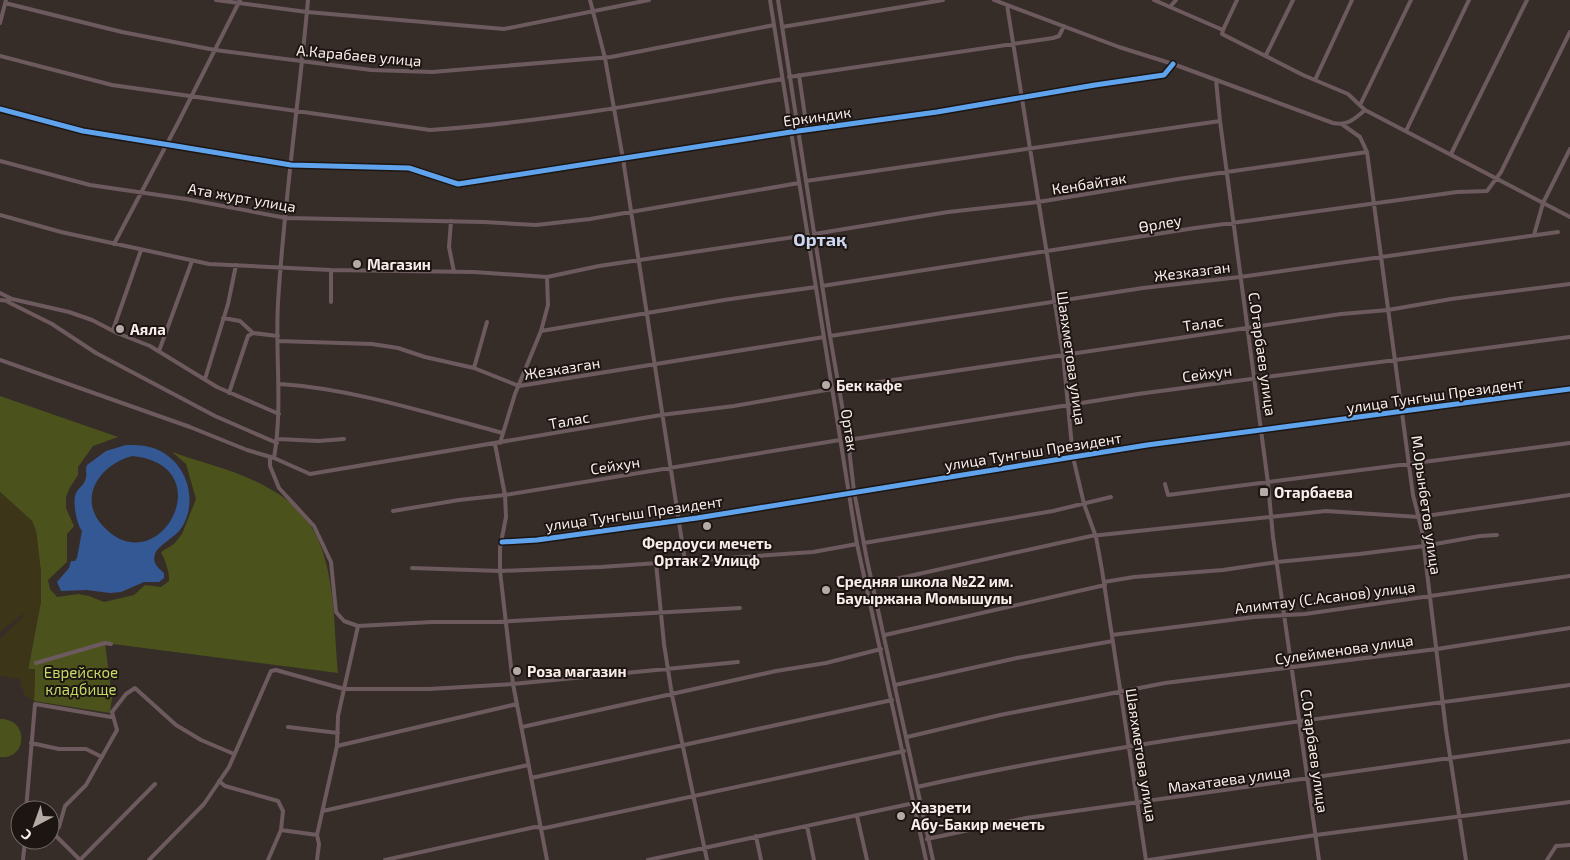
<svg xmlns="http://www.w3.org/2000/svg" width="1570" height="860" font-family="'Exo 2',sans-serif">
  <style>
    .green { fill: #4b521b }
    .sand { fill: #3d3518 }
    .water { fill: #345893; fill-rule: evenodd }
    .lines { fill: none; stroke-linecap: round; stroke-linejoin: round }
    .minor { stroke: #6c5a5f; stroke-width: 4 }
    .cycleway-casing { stroke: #1c1512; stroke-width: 8 }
    .cycleway { stroke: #60a3ed; stroke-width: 5 }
    .poi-dot { fill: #b5aaa6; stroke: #1c1512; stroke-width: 2 }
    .labels { text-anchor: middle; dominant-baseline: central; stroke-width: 4; stroke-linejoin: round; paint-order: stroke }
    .street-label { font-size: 15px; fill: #f9ede9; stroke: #1c1512 }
    .poi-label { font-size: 15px; font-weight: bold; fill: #f9ede9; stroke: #1c1512; text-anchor: start }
    .park-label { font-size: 15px; fill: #c7dc65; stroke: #1c1512 }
    .quarter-label { font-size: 18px; font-weight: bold; fill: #ccd7f2; stroke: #1c1512 }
  </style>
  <rect width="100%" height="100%" fill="#362d29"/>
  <path class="green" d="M0,396L118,437L93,446L78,467V475L69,489L66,498V508L74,526L67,534V562L48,580L50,589L57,597L78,594L89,596L104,602L134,595L145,585L161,587L169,581C170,573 165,560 161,552L174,544L182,534L196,499L186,464L172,452C199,462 234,470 259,483C275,491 294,503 305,517C337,560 333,622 338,673L105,643L112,698L110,713L34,701L35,670H28L41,601V573L36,531L32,521L0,492Z
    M0,719C29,718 28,760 0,757Z"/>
  <path class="sand" d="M0,492L32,521L36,531L41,573V601L28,669H35L34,701L24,695L20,679L0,676V639L23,617L24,613L0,632Z"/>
  <path class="water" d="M126,445C136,445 146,445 156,449C186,461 199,499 182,527C176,537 158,545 155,554C152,563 158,568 164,573V578L159,582H144L121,592L110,593L87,590L61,591L57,582L69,568L71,561H75L77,558L82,531C77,525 72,502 76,493C79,487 85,485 86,477C87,473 85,470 87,465L106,451ZM132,456C225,465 157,587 102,525C77,497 101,464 132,456Z"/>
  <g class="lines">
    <path class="minor" d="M216,0L307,12L504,29L649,0
      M590,0L605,58L623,159L685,561
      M770,0L857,544L926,860
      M778,0L830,336L848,440L854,491L867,560L933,860
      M994,0L1119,47L1173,64L1333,123C1348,126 1354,119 1365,110
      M1154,0L1170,7L1176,0
      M5,3L122,32L215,50L371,70L432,72L611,57L774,25
      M1007,5L1063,354L1073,457L1084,504L1096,537L1102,570L1146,860
      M1170,7L1223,30L1222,34L1303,75L1348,94L1365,110L1570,217
      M0,23L6,0
      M782,27L943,0
      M1223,30L1237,0
      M1266,55L1293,0
      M0,56L112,85L430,130C549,122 666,100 782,79
      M799,75L807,130
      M789,77L1053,38L1059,36L1064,26
      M1216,80L1220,121L1268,483L1273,537L1319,860
      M1315,80L1352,0
      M1360,105L1411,0
      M0,109L83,131L176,146L291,165L409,168L458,184L791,132L937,112L1095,85L1164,75L1173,64
      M1343,125L1360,137L1367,152L1413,495L1422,531L1446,730L1466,860
      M1406,131L1469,0
      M1451,154L1527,0
      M0,161L90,185L186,199L286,218L484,222L536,225L590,219L799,183
      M806,181L1220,121
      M0,215L61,232L209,264L331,270L474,272L547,277L599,266L808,235
      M451,221L449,247L454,272
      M814,234L948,212L1038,202L1178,179L1367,152
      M1534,235L1543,203L1570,149
      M114,244L179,121L240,0
      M331,270V302
      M822,286L1195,228L1457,192L1487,191L1501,172L1570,32
      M0,293L12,299L69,312L92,320L117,333L150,346L217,387L279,414
      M0,300L9,301
      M8,302L52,324L96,353L215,416L277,443
      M223,318L240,321L253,333
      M113,330L141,250
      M541,331L724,300L816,287
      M830,336L1143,288L1240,277L1558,232
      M278,341L372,344L398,348L425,357L474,368L519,386L824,337
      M159,351L192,261
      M0,360L190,427L247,450L274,458L310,474L661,415L734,406L832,389
      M474,368L487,322
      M205,379L228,304L236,265
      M280,384C355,389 430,414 503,433
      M839,388L1341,314L1388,310L1451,299L1570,284
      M229,393L248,336L253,333L278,336
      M278,439L318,441L344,439
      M848,440L1138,394L1570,337
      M500,443L515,394L541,331L548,305L547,277
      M495,444L505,495L506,517L500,548V571L513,684L547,860
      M270,457V466L279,488L314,526L331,562L336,612L344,621L358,626L338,716L337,746L317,835L319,844L317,860
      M274,458C283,406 275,355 278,303C284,202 299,101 308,0
      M1165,484L1168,495L1570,443
      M393,511L459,500L505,495L840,440
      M502,542L537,540L697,518L1147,445L1570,389
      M864,543L1053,511L1111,497
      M656,563L664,644L672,695L707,860
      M412,568L500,571L601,567L813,552L857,544
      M1104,582L1134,577L1223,570L1277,562L1359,554L1424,546L1480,536L1497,535
      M873,584L1091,536L1326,511L1419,517L1570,495
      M358,626L432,622H496L740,608
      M885,635L1105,585
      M1112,635L1254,617L1305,614L1570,576
      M36,663L105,643L111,644
      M895,685L1017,658L1113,641
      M288,727L338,733
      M522,727L776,671L826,663L881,649
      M907,737L1000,715L1165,683L1437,649L1570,628
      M31,743L59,749H86L102,757
      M337,746L517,704
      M531,778L892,700
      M219,781L225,786L278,801L283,811L281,830
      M917,787C1131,739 1353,715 1570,685
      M26,810L35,704L111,717
      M323,811L528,765
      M857,816L867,860
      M807,826L814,860
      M50,830L80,860
      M53,833L59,827L65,806L86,785L117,730L112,712L126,694L135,688L176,725L201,740L234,754
      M756,836L761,860
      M927,839L1026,818L1570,741
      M23,860L25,840
      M80,860L155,784
      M149,860L204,804L229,767L271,671L276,670L344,689H429L513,684L738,662
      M268,860L281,830L317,835
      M385,860L535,827L545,828L904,751
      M648,860L914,803
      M1149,860L1316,835L1570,802
      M1547,860L1556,846L1570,845"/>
    <defs>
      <path id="cycleway" d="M0,109L83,131L176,146L291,165L409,168L458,184L791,132L937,112L1095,85L1164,75L1173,64
        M502,542L537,540L697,518L1147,445L1570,389"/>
    </defs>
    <use href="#cycleway" class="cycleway-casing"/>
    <use href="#cycleway" class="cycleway"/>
  </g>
  <g class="poi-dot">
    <circle cx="357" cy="264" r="5"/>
    <circle cx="120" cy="329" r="5"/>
    <circle cx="826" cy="385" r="5"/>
    <rect x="1259" y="487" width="10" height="10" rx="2.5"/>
    <circle cx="707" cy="526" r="5"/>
    <circle cx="826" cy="590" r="5"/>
    <circle cx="517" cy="671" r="5"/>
    <circle cx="901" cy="816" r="5"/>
  </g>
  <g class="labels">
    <g class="street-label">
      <text transform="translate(359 55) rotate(5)">А.Карабаев улица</text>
      <text transform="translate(817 116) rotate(-8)">Еркиндик</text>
      <text transform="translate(1089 183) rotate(-9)">Кенбайтак</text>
      <text transform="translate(242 197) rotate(10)">Ата журт улица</text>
      <text transform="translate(1160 223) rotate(-10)">Өрлеу</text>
      <text transform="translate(1192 271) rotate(-7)">Жезказган</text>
      <text transform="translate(1203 323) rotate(-8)">Талас</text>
      <text transform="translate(1263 354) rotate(82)">С.Отарбаев улица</text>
      <text transform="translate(1072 358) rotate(82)">Шаяхметова улица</text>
      <text transform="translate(562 368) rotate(-9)">Жезказган</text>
      <text transform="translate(1207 373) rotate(-8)">Сейхун</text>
      <text transform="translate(1435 395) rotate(-8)">улица Тунгыш Президент</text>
      <text transform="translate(569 420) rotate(-10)">Талас</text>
      <text transform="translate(850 430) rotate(81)">Ортак</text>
      <text transform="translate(1033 451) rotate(-9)">улица Тунгыш Президент</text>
      <text transform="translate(615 465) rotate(-9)">Сейхун</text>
      <text transform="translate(1427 505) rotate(82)">М.Орынбетов улица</text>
      <text transform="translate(634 513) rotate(-8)">улица Тунгыш Президент</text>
      <text transform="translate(1325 597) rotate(-7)">Алимтау (С.Асанов) улица</text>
      <text transform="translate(1344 649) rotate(-8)">Сулейменова улица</text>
      <text transform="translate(1315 751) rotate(82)">С.Отарбаев улица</text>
      <text transform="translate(1142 755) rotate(81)">Шаяхметова улица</text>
      <text transform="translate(1229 779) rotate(-8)">Махатаева улица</text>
    </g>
    <g class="poi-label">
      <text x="367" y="264">Магазин</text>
      <text x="130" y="329">Аяла</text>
      <text x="836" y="385">Бек кафе</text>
      <text x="1274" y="492">Отарбаева</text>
      <text x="707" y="543" text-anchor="middle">Фердоуси мечеть<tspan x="707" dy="17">Ортак 2 Улицф</tspan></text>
      <text x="836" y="581">Средняя школа №22 им.<tspan x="836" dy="17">Бауыржана Момышулы</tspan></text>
      <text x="527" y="671">Роза магазин</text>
      <text x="911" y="807">Хазрети<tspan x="911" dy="17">Абу-Бакир мечеть</tspan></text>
    </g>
    <g class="park-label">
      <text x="81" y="672">Еврейское<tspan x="81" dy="17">кладбище</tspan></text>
    </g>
    <g class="quarter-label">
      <text x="820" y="239">Ортақ</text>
    </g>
  </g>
  <g transform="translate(35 825) rotate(221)"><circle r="24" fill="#1c1512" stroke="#746b68"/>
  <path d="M0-4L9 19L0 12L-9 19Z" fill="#b5aaa6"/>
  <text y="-8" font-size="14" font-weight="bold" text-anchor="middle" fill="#f9ede9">С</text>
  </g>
</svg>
